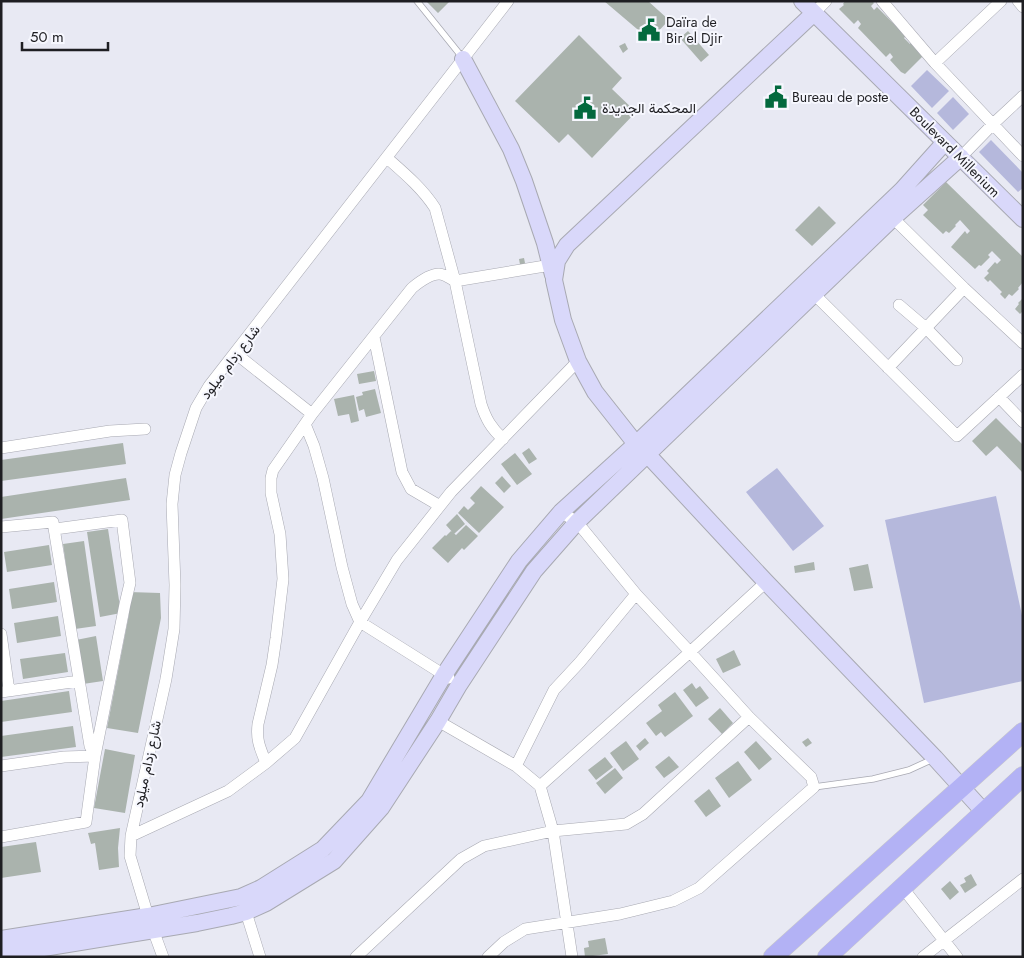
<svg xmlns="http://www.w3.org/2000/svg" width="1024" height="958" font-family="Jost,Vazirmatn,sans-serif">
  <style>
    .green { fill: #b5b8dc }
    .building { fill: #aab3ad }
    .lines { fill: none; stroke-linecap: round; stroke-linejoin: round }
    .lane-casing { stroke: #a8a9b2; stroke-width: 7 }
    .street-casing { stroke: #a8a9b2; stroke-width: 12 }
    .secondary-casing { stroke: #a8a9b2; stroke-width: 18 }
    .primary-casing { stroke: #c9c9ca; stroke-width: 20 }
    .lane { stroke: #fff; stroke-width: 5.5 }
    .street { stroke: #fff; stroke-width: 11 }
    .secondary { stroke: #d9d8fa; stroke-width: 16 }
    .primary { stroke: #b3b2f5; stroke-width: 19 }
    .labels { text-anchor: middle; dominant-baseline: central; stroke-width: 4; stroke-linejoin: round; paint-order: stroke }
    .poi-label { font-size: 14px; fill: #1e1e22; stroke: #f6f7fe; text-anchor: start }
    .street-label { font-size: 14px; fill: #1e1e22; stroke: #f6f7fe }
  </style>
  <rect width="100%" height="100%" fill="#e8e9f3"/>
  <path class="green" d="M927,70L949,91L932,108L911,86Z
    M953,97L969,114L953,130L937,113Z
    M991,140L1023,173V188L1018,192L979,152Z
    M777,468L824,526L793,551L746,492Z
    M996,496L1023,620V681L924,703L885,520Z"/>
  <path class="building" d="M426,1H450L438,13Z
    M604,1H648L669,20L650,40Z
    M845,1H872L874,3L871,6L874,10L877,7L906,36L904,38L910,44L912,41L923,56L905,74L901,72L890,60L893,57L890,53L886,57L858,28L861,24L858,20L854,24L839,9L844,5L843,4Z
    M688,31L709,55L701,62L680,38Z
    M579,35L622,78L612,89L636,112L592,158L568,134L559,143L515,101Z
    M625,43L628,49L623,53L619,46Z
    M946,182L1023,257V282L1018,288L1019,289L1012,296L1009,294L1005,299L1000,294L1002,292L990,280L988,282L984,278L989,273L987,271L995,262L997,264L1001,260L992,251L988,255L990,257L981,266L979,265L975,269L951,247L965,231L967,234L970,231L960,220L955,225L956,226L949,233L946,231L943,234L923,215L928,210L923,205Z
    M819,206L836,223L812,246L795,230Z
    M524,258L526,268L521,270L519,259Z
    M1023,298V313L1022,312L1020,314L1015,309L1019,304L1018,303Z
    M374,371L376,381L359,384L357,374Z
    M375,389L381,413L366,417L364,409L359,411L356,397L363,395L362,392Z
    M354,395L359,421L351,423L349,414L338,416L334,399Z
    M996,418L1023,445V473L997,446L986,456L972,441Z
    M123,443L126,464L1,481V460Z
    M529,448L537,459L529,464L522,453Z
    M515,453L532,474L517,485L501,464Z
    M502,476L511,486L504,493L495,483Z
    M126,478L130,500L1,519V497Z
    M481,486L504,507L479,533L458,513L464,506L468,510L475,503L470,498Z
    M457,514L465,524L454,534L446,525Z
    M466,525L478,536L464,550L462,548L448,563L432,548L445,535L446,536L451,531L456,535Z
    M108,529L121,613L100,617L87,532Z
    M84,541L96,626L75,629L63,544Z
    M49,545L52,565L7,572L4,552Z
    M814,562L815,570L795,573L794,566Z
    M868,564L873,588L854,591L849,568Z
    M54,582L57,602L12,609L9,589Z
    M129,592L160,593L161,618L138,733L107,728L129,614Z
    M58,616L61,636L17,643L14,623Z
    M96,636L103,681L83,684L76,640Z
    M734,650L741,665L723,673L716,659Z
    M65,653L68,672L23,679L20,659Z
    M692,683L696,689L700,686L709,698L696,707L683,690Z
    M69,691L72,712L1,722V701Z
    M675,692L693,716L665,737L661,732L656,736L646,723L662,711L658,705Z
    M720,708L733,723L722,734L708,719Z
    M73,726L76,747L1,757V736Z
    M645,738L649,743L640,751L636,746Z
    M808,738L812,743L806,747L802,742Z
    M626,741L639,759L623,771L610,753Z
    M756,741L772,759L759,770L744,752Z
    M105,749L135,755L125,813L94,808Z
    M669,756L679,767L664,778L655,767Z
    M605,757L613,767L596,780L588,770Z
    M738,761L752,780L729,798L715,778Z
    M615,768L623,778L605,794L596,783Z
    M709,789L721,806L706,817L694,801Z
    M120,828L118,848L119,867L99,870L95,843L91,844L88,833Z
    M36,842L41,872L1,878V847Z
    M971,874L977,885L965,893L960,885L966,882L964,878Z
    M950,881L959,892L950,900L941,889Z
    M605,938L608,954L585,957L584,948L589,947L588,941Z"/>
  <g class="lines">
    <defs>
      <path id="lane" d="M417,1L462,57
        M814,787L873,779L909,770L933,759"/>
      <path id="street" d="M882,1L935,63L1023,156
        M1018,1L1023,7
        M814,13L826,1
        M935,63L1001,1
        M961,157L993,124L1023,96
        M387,158C404,173 422,188 435,208L455,281L481,404C486,419 491,428 503,439
        M893,218L964,288L1023,343
        M814,294L957,436L1023,375
        M899,305L926,328L957,360
        M374,337L402,472L411,489L440,506
        M235,353L312,414
        M888,368L964,288
        M999,397L1023,422
        M305,424L314,446L323,478L342,567L352,604L360,622L449,678
        M1,448L110,431L145,429
        M1,527L53,522L90,746L95,756L64,757L1,766
        M1,634L9,691
        M1,692L79,681
        M438,721L516,766L540,786L553,831L572,957
        M266,763C260,748 256,740 258,724L272,665L276,638L283,579L280,534L271,493V478L273,470L312,414L412,288C418,283 430,274 439,274C444,274 450,278 455,281L551,265
        M516,766L554,690L580,662L636,594
        M540,786L690,652L766,582
        M131,836L228,791L266,763L295,738L360,622L397,560L451,492L578,361
        M1,837L86,822L95,756L125,604L130,583L122,520L55,529
        M902,887L957,957
        M246,912L260,957
        M163,957L148,916L130,856L131,836L166,679L174,629L175,585L172,504L175,475L181,453L196,408L209,386L508,1
        M356,957L461,859L484,846L553,831L626,824L643,814L749,717
        M488,957L504,942L525,929L620,914L673,901L699,888L814,787L811,777L749,717L690,652L636,594L577,522L561,512
        M923,957L1023,879"/>
      <path id="secondary" d="M802,1L1023,219
        M814,13L567,245L557,261L554,280L563,320L578,361L595,392L636,444L647,454L766,582L935,758L984,812
        M463,59L511,149L524,181L545,243L553,275
        M1,939L148,916L241,897L261,888L323,849L369,801L444,675L519,561L561,512L636,444L902,190L945,142
        M1,955L197,923L231,916L246,912L266,903L334,861L381,808L438,721L459,685L534,571L577,522L893,218L961,157"/>
      <path id="primary" d="M773,957L1023,732
        M827,957L1023,776"/>
    </defs>
    <use href="#lane" class="lane-casing"/>
    <use href="#street" class="street-casing"/>
    <use href="#secondary" class="secondary-casing"/>
    <use href="#primary" class="primary-casing"/>
    <use href="#lane" class="lane"/>
    <use href="#street" class="street"/>
    <use href="#secondary" class="secondary"/>
    <use href="#primary" class="primary"/>
  </g>
  <defs>
    <symbol id="civic-bare" viewBox="-9 -9 18 18"><path d="M-.6-6.5H3V-4.5H.6V-3L4-1V1h2V6H-6V1h2V-1L-.6-3ZM-1.2 2.5V6h2.4V2.5Z" fill="#03693e" stroke="#f6f7fe" stroke-width="2.5" paint-order="stroke"/></symbol>
  </defs>
  <g fill-rule="evenodd">
    <use href="#civic-bare" x="633" y="14" width="32" height="32"/>
    <use href="#civic-bare" x="760" y="81" width="32" height="32"/>
    <use href="#civic-bare" x="569" y="92" width="32" height="32"/>
  </g>
  <g class="labels">
    <g class="poi-label">
      <text x="666" y="22">Daïra de<tspan x="666" dy="16">Bir el Djir</tspan></text>
      <text x="792" y="97">Bureau de poste</text>
      <text x="602" y="108">المحكمة الجديدة</text>
    </g>
    <g class="street-label">
      <text transform="translate(955 152) rotate(45)">Boulevard Millenium</text>
      <text transform="translate(230 362) rotate(-53)">شارع زدام ميلود</text>
      <text transform="translate(147 764) rotate(-78)">شارع زدام ميلود</text>
    </g>
  </g>
  <rect width="1024" height="958" fill="none" stroke="#1e1e22" stroke-width="5"/>
  <path d="M22 42v8h86v-8" fill="none" stroke="#1e1e22" stroke-width="2.5"/>
  <text x="30" y="42" font-size="15" fill="#1e1e22" stroke="#f6f7fe" stroke-width="4" paint-order="stroke">50 m</text>
</svg>
